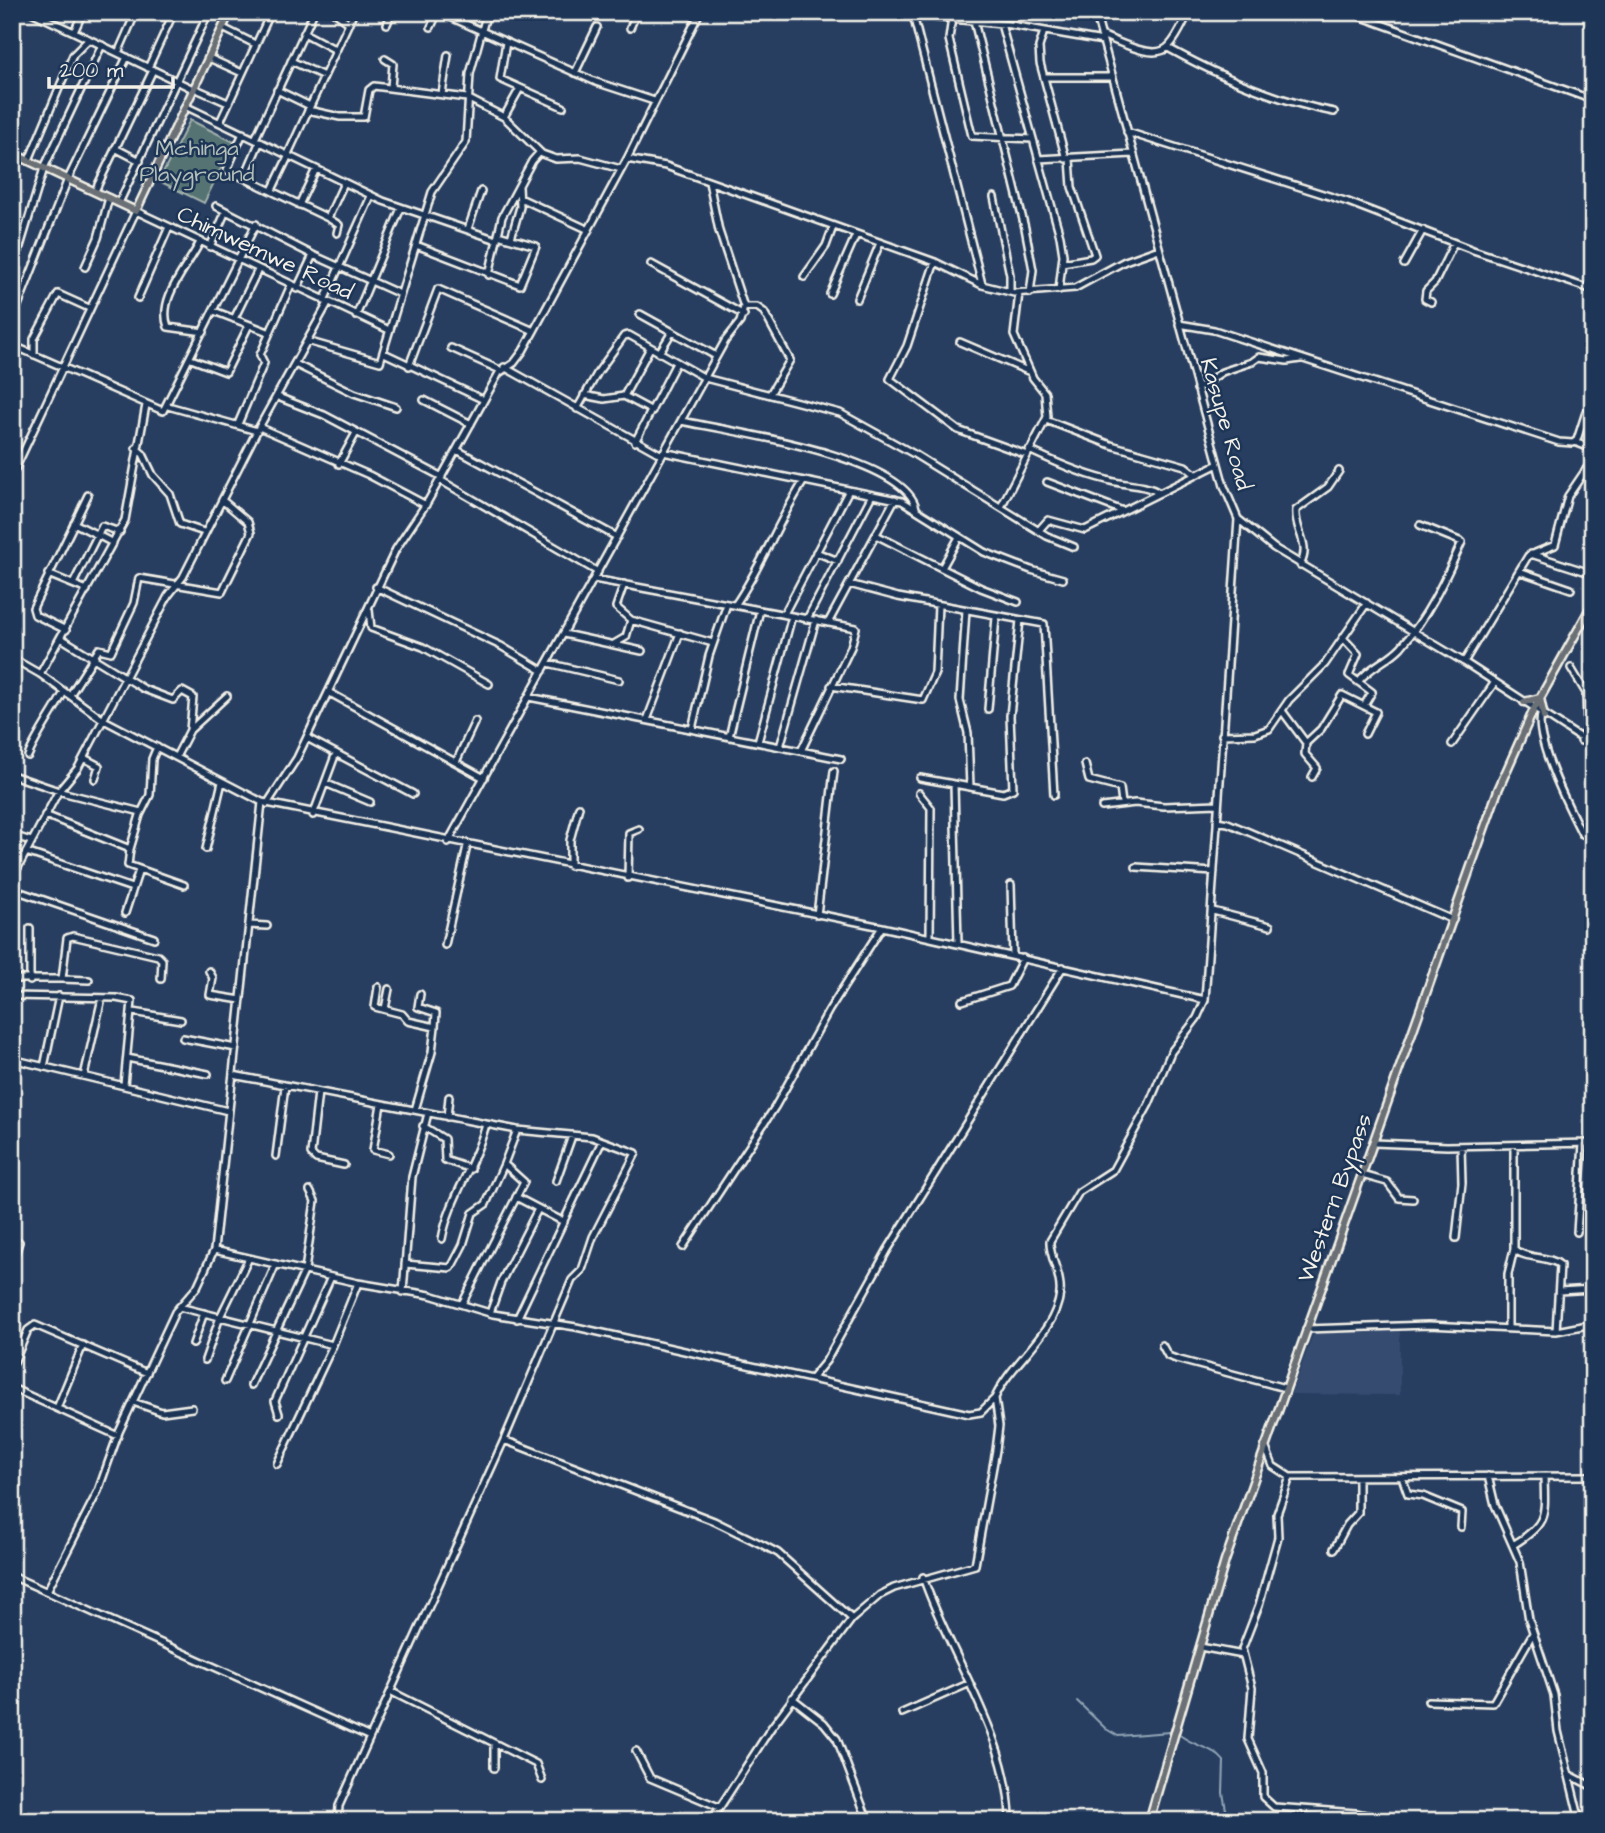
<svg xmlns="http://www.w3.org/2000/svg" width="1605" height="1833" font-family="'Architects Daughter',sans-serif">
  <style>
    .built { fill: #364c6f }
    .green { fill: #557372; stroke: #a4b2ad; stroke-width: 2 }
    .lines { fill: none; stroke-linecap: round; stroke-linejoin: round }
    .stream { stroke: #93a6b6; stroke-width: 2 }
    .minor-casing { stroke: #f4f1e8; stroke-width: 10 }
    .major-casing { stroke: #f4f1e8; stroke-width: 11 }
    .minor { stroke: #1d3557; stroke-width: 5 }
    .major { stroke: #6b7074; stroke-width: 6 }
    .labels { text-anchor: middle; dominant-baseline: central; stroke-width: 5; stroke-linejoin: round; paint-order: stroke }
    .park-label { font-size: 23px; fill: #b4bfb9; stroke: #1d3557 }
    .street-label { font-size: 23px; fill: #f4f1e8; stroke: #1d3557 }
  </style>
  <rect width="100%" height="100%" fill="#273e61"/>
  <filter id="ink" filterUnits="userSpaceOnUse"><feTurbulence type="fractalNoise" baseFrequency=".0143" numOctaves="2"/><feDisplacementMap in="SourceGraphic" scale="14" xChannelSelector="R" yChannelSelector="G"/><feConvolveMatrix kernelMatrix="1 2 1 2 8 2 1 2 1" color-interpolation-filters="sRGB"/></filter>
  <g filter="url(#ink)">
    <path class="built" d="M1400,1331V1395L1291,1394L1314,1332Z"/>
    <path class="green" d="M190,120L234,142L204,203L159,181Z"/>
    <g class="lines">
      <path class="stream" d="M1077,1701L1106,1729L1118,1736L1170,1732
        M1180,1735C1194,1747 1212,1746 1224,1761L1223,1793L1228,1821"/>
      <defs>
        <path id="minor" d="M31,12L74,32
          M83,12L74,32L193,89
          M123,12L134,17
          M334,12L349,23
          M439,12L596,82L654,101
          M1095,12L1224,486L1238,519L1274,548L1464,662L1593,746
          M1348,12L1593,100
          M952,18L949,39L972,136L1032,139
          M974,21L1025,228L1033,270L1030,293
          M387,24L392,12
          M1001,24L1060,236L1063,255L1059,290
          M431,27L438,12
          M223,28L255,44
          M630,28L637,12
          M1044,31L1039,47L1040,63L1066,159
          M304,33L336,50
          M1101,35C1118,41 1155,62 1169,46C1178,37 1183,23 1189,12
          M12,38L16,43L12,54
          M506,42L500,79L563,107
          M1168,48C1219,76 1276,101 1334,112
          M118,53L136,12
          M209,58L242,73
          M385,59L393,64L391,87
          M291,61L324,76
          M148,68L174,12
          M575,73L597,27
          M1044,77H1112
          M194,88L228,103
          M277,90L310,106
          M442,94L448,55
          M185,106L383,201L497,240
          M308,110L340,117H364L369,90L374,86L467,98L504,117L542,154L556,159L580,158L621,169
          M504,117L519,90
          M220,122L271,12
          M1127,132L1348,202L1473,250L1593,290
          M243,133L227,170L328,218L339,225L337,233
          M255,139L314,12
          M115,148L140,161
          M288,154L354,12
          M627,159L666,166L935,262L982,285L1014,293L1075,288L1125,261L1159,249
          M1038,159L1133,154
          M29,160L73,55L89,39
          M244,178L260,141
          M272,190L289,155
          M95,191L153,70
          M994,197L1010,275V292
          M520,198L589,230
          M119,203L209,12
          M299,205L316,169
          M216,206L313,255L297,289
          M328,218L344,183
          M468,229L481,191
          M511,238L520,207L519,186
          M200,242C188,267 157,298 168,327L204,332
          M416,245L520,285L536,246L498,235
          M210,247L226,211
          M313,255L400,294
          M935,262L907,346L890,379L958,430L1027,455
          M1062,263L1091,258L1095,255L1072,187L1070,159
          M651,264L744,315
          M1404,264L1423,230
          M85,267L98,238L109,198
          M12,273L44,168L102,45
          M489,275L502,217L532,161L540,152
          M804,277L826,246L833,227
          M982,284L914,19L923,16L1011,25L1103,41
          M830,294L856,235
          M138,298L169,227
          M857,299L880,243
          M324,301L371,196
          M1431,302L1425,299L1426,291L1435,282L1454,243
          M744,307H757L764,312L790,360L770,394
          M214,311L268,332
          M640,314L716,356
          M356,316L401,208
          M234,319L258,270
          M12,321L68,179L127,57
          M1179,324L1214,330L1559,442L1573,443L1577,440L1586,412L1593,407
          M307,341L380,362L432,192L466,142L470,74L487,12
          M960,342L1030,372
          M12,345L163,411L256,224
          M451,348L500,370
          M384,353L484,400
          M659,353L672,332
          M34,355V339L58,294L89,308
          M191,359L226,372L249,325
          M295,364L354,393L396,407
          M409,366L438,289L534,331
          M504,367L662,455
          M1197,389L1222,372L1252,362L1259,357L1287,361L1300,359
          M584,395L604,399L624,396L652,411
          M624,396L650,348
          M278,397L324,415L442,477
          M424,400L471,424
          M168,406L257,431
          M577,409L598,372L624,336L629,335L705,378L840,413L914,454L1047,536L1074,547
          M1046,420L1111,445L1185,466L1195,474
          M681,421C729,431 904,456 916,508
          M238,424L264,363L260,355L291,285
          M259,427L369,475L426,505
          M635,442L676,363
          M1575,442L1590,448
          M136,448L143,454L153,475L170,494L180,524L204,532
          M457,450L617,537
          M1029,450C1055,462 1079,473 1107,480C1125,486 1142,483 1160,493
          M663,452L902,501L984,552L1031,570L1063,579
          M339,464L356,433
          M12,476L136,211L389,330
          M440,480L598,572
          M1047,482L1123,511
          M1001,507L1047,417L1045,393L1033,378L1014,335L1019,293
          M74,523L113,543
          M1040,529L1048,520L1085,530L1218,464
          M876,535L981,588L1018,602
          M816,552L838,561
          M1531,554L1587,572
          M1300,565C1312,544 1294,531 1296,510L1328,487L1339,471
          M942,568L959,537
          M1519,571L1571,589
          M48,574L87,590
          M594,579L856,628L851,647L801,751
          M73,584L102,526L120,532
          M624,584L616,607L631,620L713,643
          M849,584L898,597L1044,624L1054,795
          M376,587L501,646L543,671
          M735,605C762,566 778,521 804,481
          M369,610L371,628L423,647L489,684
          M784,614L849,490
          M807,619L872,495
          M828,623L895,499
          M66,630L35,615L33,608L88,495
          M564,634L642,651
          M61,638L144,689L173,700L182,691L193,697L190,730
          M1344,639L1358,654L1349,675L1372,692L1365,704
          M614,644L626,637L631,620
          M12,658L40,674L102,719L262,802L882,927L1205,1000L1238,519
          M1464,662L1528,556L1555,545L1568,496L1587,468
          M548,663L619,680
          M1571,668L1586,693L1587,728L1581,741
          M40,674L125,520L146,405
          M1358,682C1370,666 1388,661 1401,647C1429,615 1445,579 1462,542L1420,525
          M831,686L923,700L935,673L938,605
          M330,693L484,778
          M70,695L99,649L111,652L134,603L139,578L222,592L251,533L248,522L222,500
          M529,697L841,759
          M988,709L996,617
          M1283,712L1306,743
          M1541,715C1534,740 1570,810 1582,834H1593
          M647,720L680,633
          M692,729L709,656L727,604
          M1222,735L1255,734L1269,729L1289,700L1325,664L1367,603
          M729,737L760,610
          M307,738L413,794
          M758,742L792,616
          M1452,744L1495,682
          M780,747L816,620
          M28,756C38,733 52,715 64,692
          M176,757L190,730L227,696
          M84,758L99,766L95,779
          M456,762L475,721
          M1085,764L1089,780L1120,788L1122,803
          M12,775L65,793L141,812
          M1312,777L1317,768L1305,754L1306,743L1321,729L1342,695L1376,712L1365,734
          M920,778L954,784L958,944
          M325,783L370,802
          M954,784L970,787L968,733L960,700L966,610
          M970,787L1003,793L1013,789L1010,716L1020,620
          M919,793L931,808L930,937
          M267,804L297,758L396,549L428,501L499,373L514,363L523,351L627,159L700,12
          M1102,807L1135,803L1164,806L1218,804
          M45,815L130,849L140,815L150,795L152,759L157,747
          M313,815L336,753
          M1217,821L1228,823L1453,920
          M12,835L31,841
          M448,842L725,341L740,322L744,307L719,231L709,182
          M130,849L128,865L184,885
          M206,849L222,782
          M12,852L23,857
          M26,852L132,888
          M570,866V840L579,807
          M1136,867L1214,872
          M628,878L629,833L639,829
          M12,879L58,792L78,768L168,596L183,577L257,431L328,303
          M1011,885L1013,956
          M12,889L154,938
          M1213,911L1270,926
          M125,913L139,870
          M817,915L834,771
          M249,925L267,926
          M30,928V981
          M445,945L467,846
          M209,971L213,978L210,995L241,1000
          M12,979H62L67,938L73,936L158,956L162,960L161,979
          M62,979L89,980
          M378,987L375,1007L402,1014L408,1021L435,1027L432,1052L415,1110
          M420,994L418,1007L436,1013L435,1027
          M12,996L116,998L132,1001L124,1085
          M962,1001L1009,986L1023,958
          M385,1009L389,989
          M133,1012L181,1020
          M183,1038L236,1048
          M127,1058L208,1074
          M12,1059L228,1111
          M44,1067L59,996
          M233,1075L517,1130L592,1137L636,1153L593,1237L582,1270L572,1280L504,1440L370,1737
          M84,1076L102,998
          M318,1092L311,1154L316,1159L344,1165
          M381,1104L373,1150L389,1154
          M447,1117L449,1097
          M423,1126L444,1139L445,1160L471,1169
          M1374,1143L1447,1146L1593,1143
          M276,1156L285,1086
          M1362,1175L1387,1182L1399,1198L1413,1199
          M556,1181L572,1136
          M516,1197L564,1222
          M1577,1232L1583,1144
          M12,1238L19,1242L12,1264
          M1456,1238L1462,1183L1461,1146
          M442,1239C449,1199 476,1164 486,1124
          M683,1247L775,1107L829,1010L882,927
          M1514,1249C1526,1260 1548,1255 1560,1265L1556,1331
          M214,1250L358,1283L430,1295L493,1314L576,1327L969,1414L981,1412L994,1399
          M405,1264L451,1268L463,1245L473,1213L486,1204L504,1164
          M1559,1291L1593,1289
          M403,1292L412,1177L428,1113
          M462,1304L524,1182L504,1164L517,1130
          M179,1307L333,1345
          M490,1313L501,1282L537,1211
          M517,1319L602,1141
          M1592,1324L1593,1309
          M1508,1327V1274L1514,1249V1145
          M1306,1329L1429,1325L1556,1331L1593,1324
          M193,1344L204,1313
          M1162,1345L1168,1356L1176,1359L1285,1388
          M205,1360L220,1317L249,1258
          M12,1367L28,1330L35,1325L147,1373
          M811,1379L826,1361L887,1251L1063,967
          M225,1381L276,1264
          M251,1385L305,1270L315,1201L310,1191
          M12,1388L118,1436
          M133,1402L162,1412L192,1408
          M57,1408L83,1345
          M279,1414L275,1401L331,1277
          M504,1440L714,1521L763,1545L778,1553L852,1619
          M1265,1446L1273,1466L1290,1477L1593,1476
          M277,1464L333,1345L358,1283
          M1488,1476L1495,1505L1520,1562L1529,1620L1554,1695L1558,1731L1580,1821
          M1290,1477L1277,1514L1278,1537L1259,1605L1242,1649L1252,1688L1248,1739L1263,1773V1797L1274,1807L1356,1813L1394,1821
          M1402,1477L1408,1494L1423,1496L1462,1512L1461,1527
          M1513,1545C1548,1524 1545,1515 1544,1477
          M1334,1549L1347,1525L1358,1513V1477
          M12,1576L370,1737L339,1806L338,1821
          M923,1577C949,1655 1010,1738 1010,1821
          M47,1591L98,1491L119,1432L175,1312L197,1287L214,1250L262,802
          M1200,1647L1243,1655
          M392,1692L536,1764L542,1780
          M792,1698L824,1723L837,1739L868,1821
          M1428,1701L1493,1703L1533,1633
          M902,1713L968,1684
          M494,1744V1768
          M636,1751L650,1778L719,1807
          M1568,1774L1593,1787
          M711,1821L771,1728L852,1619L880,1595L894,1588L975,1565L996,1450L999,1426L995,1398C1011,1361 1055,1335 1060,1293C1062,1274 1049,1258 1050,1241L1079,1192L1113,1170L1149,1104L1171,1052L1197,1018L1205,1000"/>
        <path id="major" d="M12,153L136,211L230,12
          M1524,702L1540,698L1544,717
          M1149,1821L1225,1561L1498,790L1534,709L1593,603"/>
      </defs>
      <use href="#minor" class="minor-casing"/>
      <use href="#major" class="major-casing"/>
      <use href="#minor" class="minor"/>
      <use href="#major" class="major"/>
    </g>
  </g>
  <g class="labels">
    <g class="park-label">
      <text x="197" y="148">Mchinga<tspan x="197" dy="26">Playground</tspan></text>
    </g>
    <g class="street-label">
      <text transform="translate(265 253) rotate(25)">Chimwemwe Road</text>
      <text transform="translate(1226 424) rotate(74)">Kasupe Road</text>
      <text transform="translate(1335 1198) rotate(-70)">Western Bypass</text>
    </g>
  </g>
  <rect width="1605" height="1833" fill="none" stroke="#1d3557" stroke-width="42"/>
  <rect x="21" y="21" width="1563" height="1791" fill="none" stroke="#f4f1e8" stroke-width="2.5" filter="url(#ink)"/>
  <path d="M49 77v10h124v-10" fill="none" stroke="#f4f1e8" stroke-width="3.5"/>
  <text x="60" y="77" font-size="21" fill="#f4f1e8" stroke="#1d3557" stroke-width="5" paint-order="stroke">200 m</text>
</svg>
